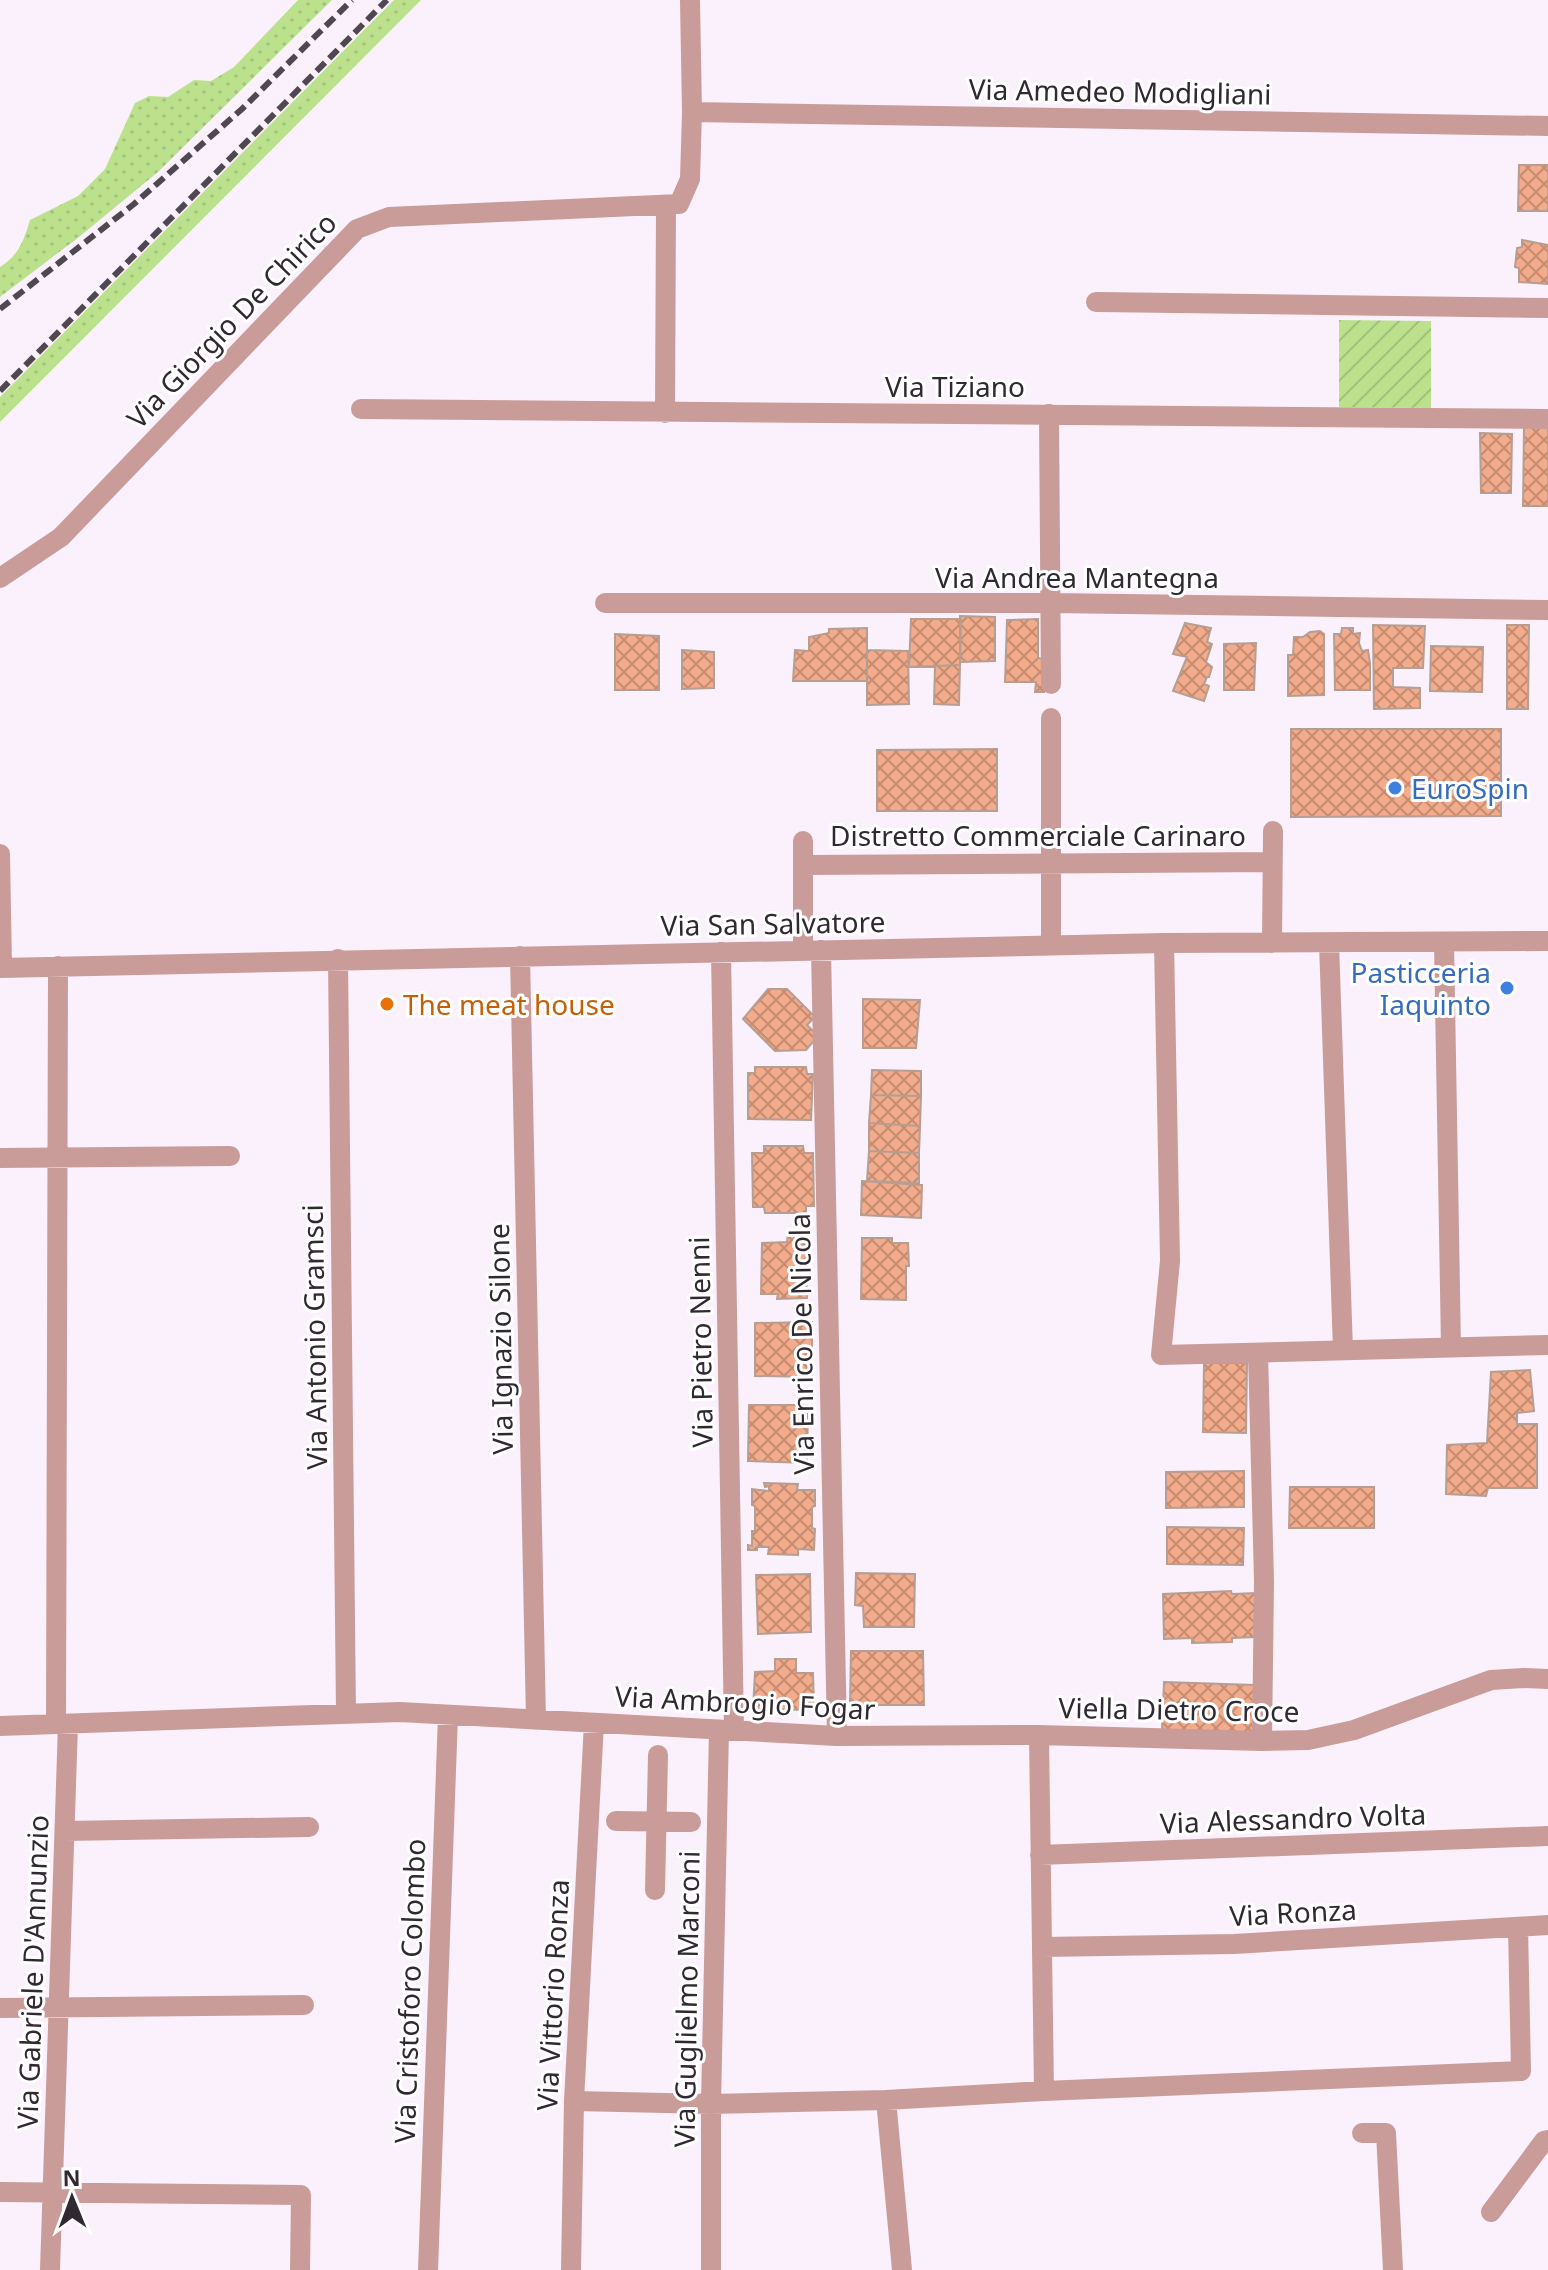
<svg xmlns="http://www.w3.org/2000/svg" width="1548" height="2270" font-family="'Noto Sans',sans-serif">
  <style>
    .grass { fill: url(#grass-dots) }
    .garden { fill: url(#garden-furrows) }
    .building { fill: url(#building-cross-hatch); stroke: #b69e93; stroke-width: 2 }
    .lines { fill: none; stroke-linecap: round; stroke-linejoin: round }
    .minor { stroke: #c99c99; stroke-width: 20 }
    .rail { stroke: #504851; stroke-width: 6; stroke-dasharray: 12 6; stroke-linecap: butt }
    .shop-dot { fill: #3f7fe0; stroke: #fff; stroke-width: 3 }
    .food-dot { fill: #e8710a; stroke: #fff; stroke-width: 3 }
    .labels { text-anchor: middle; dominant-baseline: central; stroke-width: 6; stroke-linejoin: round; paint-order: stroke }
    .street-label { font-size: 28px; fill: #302931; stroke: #fff }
    .shop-label { font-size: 28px; fill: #366cbe; stroke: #fff; text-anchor: start }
    .food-label { font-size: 28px; fill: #c56008; stroke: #fff; text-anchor: start }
  </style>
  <defs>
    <pattern id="grass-dots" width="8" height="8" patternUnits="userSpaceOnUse" patternTransform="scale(2)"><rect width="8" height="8" fill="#bce18d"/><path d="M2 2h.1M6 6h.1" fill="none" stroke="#a2c17a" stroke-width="1.8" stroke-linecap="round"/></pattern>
    <pattern id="garden-furrows" width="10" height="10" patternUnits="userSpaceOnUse" patternTransform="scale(2)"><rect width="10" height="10" fill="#bce18d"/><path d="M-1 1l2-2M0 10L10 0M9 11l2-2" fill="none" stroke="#a2c17a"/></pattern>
    <pattern id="building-cross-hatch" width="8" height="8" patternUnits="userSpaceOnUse" patternTransform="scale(2)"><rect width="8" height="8" fill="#f3ac8b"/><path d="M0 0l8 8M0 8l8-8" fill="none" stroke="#c58c72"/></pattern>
  </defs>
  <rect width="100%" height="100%" fill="#fbf1fd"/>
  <path class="grass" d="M298,0H332L158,172L79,237L0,297V267C19,255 24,240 30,220L78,196L105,169L135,103L149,96L168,97L194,80L211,81L234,67Z
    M394,0H421L0,422V397Z"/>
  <path class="garden" d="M1339,320L1431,321V408L1339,407Z"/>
  <path class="building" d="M1519,165H1548V211H1518Z
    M1522,240L1548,245V284L1519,282V268L1515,267L1517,248L1522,247Z
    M1524,427H1548V506H1523Z
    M1480,433L1512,434L1511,493H1481Z
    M960,616L995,617V661L960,662Z
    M911,619H961L960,665L909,667Z
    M1038,619V658L1044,659V692H1035L1036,682H1005L1007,620Z
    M1185,623L1211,628L1207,642L1212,644L1206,662L1212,667L1209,677H1207L1204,684L1209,686L1204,701L1173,691L1187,657L1173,654Z
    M1373,625L1425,626L1423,668H1393V687L1420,688V708L1374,709Z
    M1507,625H1529L1528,709H1507Z
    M867,628V681H793L795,650L809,651V637L829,633V629Z
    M1342,628H1353V634L1360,633L1359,643L1362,651L1368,650L1370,663V690H1335L1334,634H1341Z
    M1320,631L1324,634V695L1288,696V655H1293L1294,637H1303L1310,632Z
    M615,634L659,636V690H615Z
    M1256,643L1254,690H1224V644Z
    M1431,646L1483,647L1482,692L1430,691Z
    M682,650L714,652V688L682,689Z
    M867,650L908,651L909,704L867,705Z
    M960,665L959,705L934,704L935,666Z
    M1291,729H1501V816L1291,817Z
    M997,749V811H877V750Z
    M768,989H787L815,1017L807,1025L818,1036L806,1050L775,1051L743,1019Z
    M863,999L920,1000L916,1048H863Z
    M755,1067H806L807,1074H813L811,1120L748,1119V1073H755Z
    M872,1070L921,1071V1096L871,1095Z
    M871,1095L921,1096L920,1126L869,1123Z
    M869,1123L920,1126L919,1153L869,1151Z
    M764,1146H803L804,1153H813L814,1206H806V1213H765L764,1207H753L752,1153H764Z
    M869,1151L919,1153V1183L867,1181Z
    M862,1181L922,1185L921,1218L861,1215Z
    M788,1233H805L807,1298L777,1299L778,1294H761L762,1243L787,1242Z
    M862,1238H892V1243H908L909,1266H906V1300L861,1299Z
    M812,1322V1377L755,1376V1323Z
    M1204,1363H1247L1246,1433L1203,1432Z
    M1530,1370L1534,1411L1517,1413V1424H1537V1488H1488L1486,1496L1446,1494L1447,1445L1487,1443L1491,1372Z
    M749,1405H808L807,1463L748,1461Z
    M1244,1471V1507L1166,1508V1472Z
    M764,1483L798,1484L797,1490H815V1506L812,1507V1528L815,1529L814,1550L798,1549V1555L768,1554L769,1547H757V1550H748V1545L752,1546V1531H755V1506L752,1505V1489L769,1491V1486L765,1487Z
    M1290,1487H1374V1528H1289Z
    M1167,1527L1244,1528L1243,1565L1167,1564Z
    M856,1573L915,1574L914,1627H864L863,1606L855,1605Z
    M810,1574L811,1632L758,1634L756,1575Z
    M1231,1591L1232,1594L1256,1593V1637L1232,1638V1642L1192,1643V1638L1164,1639L1163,1594Z
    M851,1651H923L924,1705H850Z
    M775,1659H796V1673H813L814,1710L753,1709L755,1672L775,1671Z
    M1164,1682L1254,1685L1253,1733L1162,1730Z"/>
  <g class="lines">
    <path class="minor" d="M692,112L1548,126
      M1096,302L1548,308
      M361,409L1548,419
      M665,413L666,205
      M1049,414L1051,684
      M0,578L61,537L357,229L389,217L679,204L690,179L692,112L690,0
      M605,603H1051L1548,610
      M803,841V950
      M0,854L2,968
      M803,865L1273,862
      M1164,943L1170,1261L1161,1355L1548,1345
      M1272,943L1273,831
      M1329,943L1343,1350
      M1444,943L1451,1347
      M1051,945V718
      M821,950L837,1736
      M721,952L734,1731
      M520,956L536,1720
      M338,959L346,1714
      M0,968L1164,943L1548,941
      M0,1158L230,1156
      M1258,1353L1264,1581L1262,1741
      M56,1724L58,966
      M0,1726L400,1712L837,1736L1039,1735L1262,1741L1308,1740L1354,1730L1491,1680L1523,1678L1548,1679
      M1039,1735L1044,2091
      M616,1821L691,1822
      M65,1831L309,1827
      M1040,1855L1548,1836
      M655,1890L658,1755
      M1042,1947L1234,1944L1548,1925
      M0,2008L304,2005
      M886,2100L902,2270
      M574,2101L711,2104L886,2100L1044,2091L1521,2071L1518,1927
      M1362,2133H1386L1393,2270
      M0,2192L301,2195L300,2270
      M1491,2212L1544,2141L1548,2140
      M50,2270L68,1724
      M428,2270L448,1715
      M571,2270L574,2101L594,1723
      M711,2270V2104L719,1730"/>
    <path class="rail" d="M0,309L134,204L242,109L352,0
      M0,391L387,0"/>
  </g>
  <g class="shop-dot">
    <circle cx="1395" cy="788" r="8"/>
    <circle cx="1507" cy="988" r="8"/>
  </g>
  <circle class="food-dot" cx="387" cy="1004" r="8"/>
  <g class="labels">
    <g class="street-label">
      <text transform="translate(1120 91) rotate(1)">Via Amedeo Modigliani</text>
      <text transform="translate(231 320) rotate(-46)">Via Giorgio De Chirico</text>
      <text x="955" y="386">Via Tiziano</text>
      <text x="1077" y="577">Via Andrea Mantegna</text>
      <text x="1038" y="835">Distretto Commerciale Carinaro</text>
      <text transform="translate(773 923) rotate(-1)">Via San Salvatore</text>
      <text transform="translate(314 1337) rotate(-91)">Via Antonio Gramsci</text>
      <text transform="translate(500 1339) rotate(-91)">Via Ignazio Silone</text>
      <text transform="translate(700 1342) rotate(-91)">Via Pietro Nenni</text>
      <text transform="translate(801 1344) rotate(-91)">Via Enrico De Nicola</text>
      <text transform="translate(745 1702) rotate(3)">Via Ambrogio Fogar</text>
      <text transform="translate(1179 1709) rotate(1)">Viella Dietro Croce</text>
      <text transform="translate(1293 1818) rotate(-2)">Via Alessandro Volta</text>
      <text transform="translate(1293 1912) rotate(-3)">Via Ronza</text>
      <text transform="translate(32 1972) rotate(-88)">Via Gabriele D'Annunzio</text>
      <text transform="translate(409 1991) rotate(-88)">Via Cristoforo Colombo</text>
      <text transform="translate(552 1995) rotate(-87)">Via Vittorio Ronza</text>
      <text transform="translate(686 1999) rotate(-89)">Via Guglielmo Marconi</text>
    </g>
    <g class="shop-label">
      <text x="1411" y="788">EuroSpin</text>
      <text x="1491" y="972" text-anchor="end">Pasticceria<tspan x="1491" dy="32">Iaquinto</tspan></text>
    </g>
    <g class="food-label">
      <text x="403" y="1004">The meat house</text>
    </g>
  </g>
  <g transform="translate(72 2198) rotate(359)" stroke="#ffffff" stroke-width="6" paint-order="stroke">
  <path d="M0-6L14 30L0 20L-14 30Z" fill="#302931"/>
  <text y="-12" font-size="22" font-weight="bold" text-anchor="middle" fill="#302931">N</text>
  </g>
</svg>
